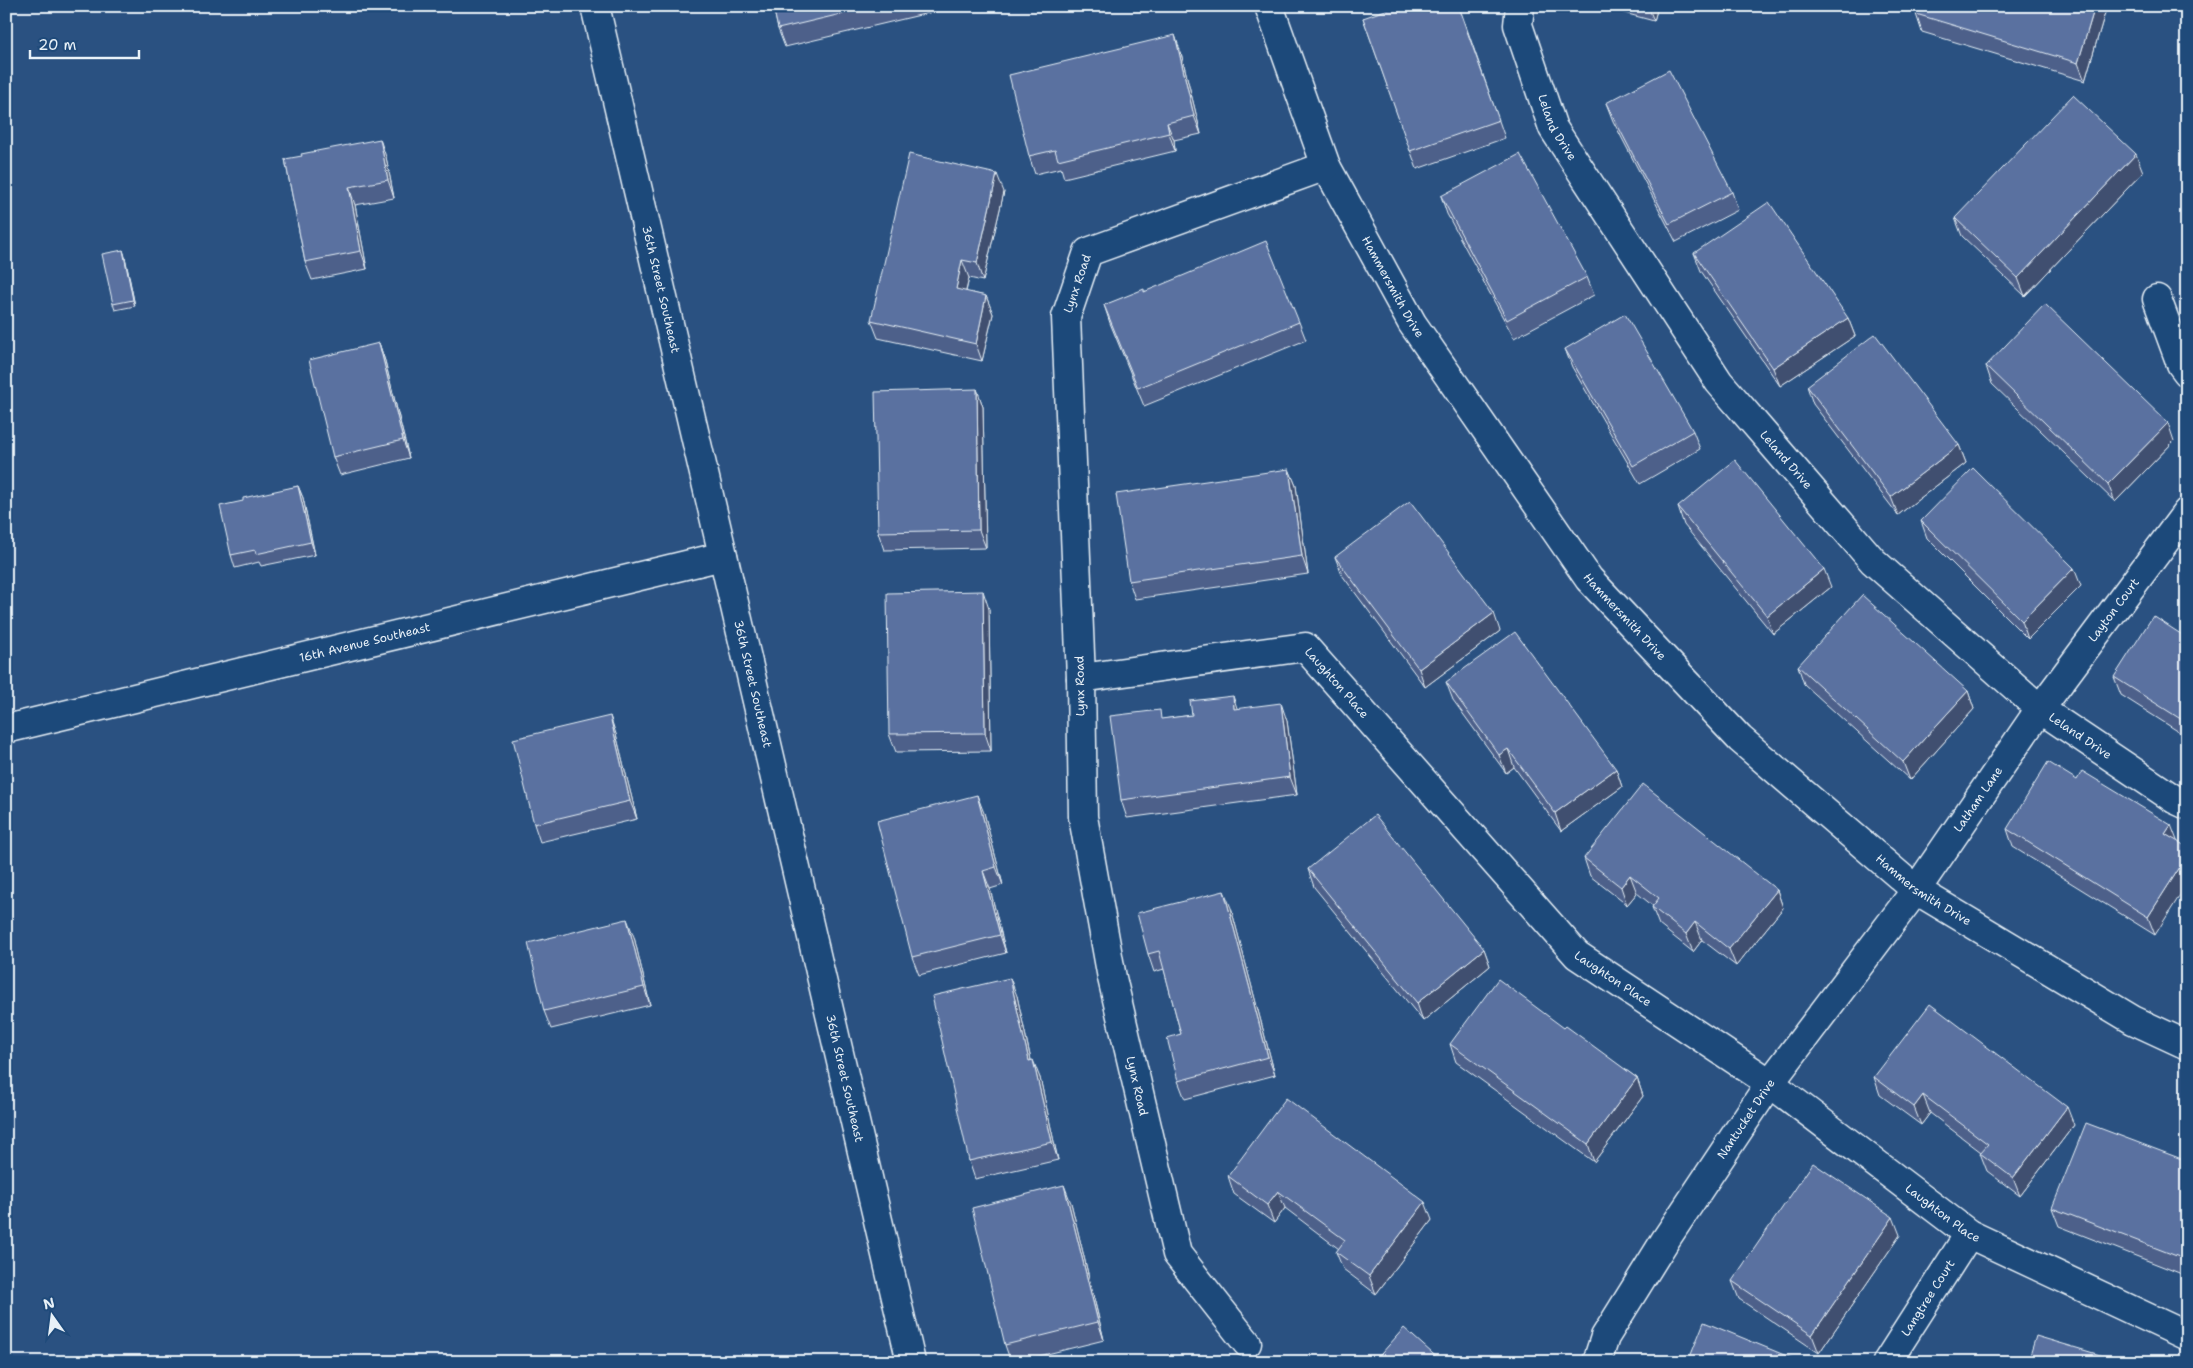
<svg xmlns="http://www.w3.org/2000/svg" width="2193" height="1368" font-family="'Shantell Sans',sans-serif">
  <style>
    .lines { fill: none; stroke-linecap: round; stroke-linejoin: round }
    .minor-casing { stroke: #e8f1f8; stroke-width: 31 }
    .minor { stroke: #1f4a7a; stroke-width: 28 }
    .wall { fill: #4d618a; stroke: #e8f1f8 }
    .shaded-wall { fill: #3f4f70; stroke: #e8f1f8 }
    .building { fill: #5a71a0; stroke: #e8f1f8 }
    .labels { text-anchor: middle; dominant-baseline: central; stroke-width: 4; stroke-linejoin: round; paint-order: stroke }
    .street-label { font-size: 12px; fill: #e8f1f8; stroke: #1f4a7a }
  </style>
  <rect width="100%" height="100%" fill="#2a5181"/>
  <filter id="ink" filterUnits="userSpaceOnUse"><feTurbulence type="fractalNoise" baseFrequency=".02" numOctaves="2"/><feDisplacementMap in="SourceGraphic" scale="10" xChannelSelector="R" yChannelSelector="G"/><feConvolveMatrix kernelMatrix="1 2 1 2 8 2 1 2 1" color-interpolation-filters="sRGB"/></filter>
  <g filter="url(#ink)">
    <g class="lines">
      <defs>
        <g id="minor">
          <path id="s1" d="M595,6L911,1362"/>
          <path id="s2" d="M1269,6L1326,166L1412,323L1589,579L1740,739L1916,890L2133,1020L2187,1045"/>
          <path id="s3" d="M1520,6L1518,25L1553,128L1719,382L1873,561L2040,709L2174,799L2187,805"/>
          <path d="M2157,299L2181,364L2187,372"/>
          <path id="s4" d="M1081,678L1305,647L1577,955L1770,1083L1969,1234L2187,1336"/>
          <path id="s5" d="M6,729L723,556"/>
          <path id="s6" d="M1247,1343L1177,1254L1112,978L1083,817L1081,678L1066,317L1088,252L1326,166"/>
          <path id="s7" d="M1597,1362L1605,1337L1666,1239L1770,1083L1916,890L2040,709L2187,512"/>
          <path id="s8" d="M1887,1362L1969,1234"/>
        </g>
      </defs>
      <use href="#minor" class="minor-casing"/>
      <use href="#minor" class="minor"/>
    </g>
    <path class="wall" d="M773,6H954V7L785,47L778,29Z
      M1459,6L1505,138L1417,169L1363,18Z
      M1598,6H1658L1654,21Z
      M2107,6L2085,81L1922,32L1916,14Z
      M1181,53L1201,134L1174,140L1175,151L1064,178L1061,168L1035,174L1029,156Z
      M1606,103L1732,192L1738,210L1676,242L1613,121Z
      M386,157L394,198L355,205L367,269L312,280L305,262L285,159Z
      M2143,172L2025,296L1962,236L1955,218Z
      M1004,192L983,281L969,278L966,292L986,296L993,314L982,361L878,338L871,320Z
      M1441,196L1587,277L1594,295L1514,338L1447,214Z
      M123,250L125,257L135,306L115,310L113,304Z
      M1694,253L1848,318L1855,336L1780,386L1701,271Z
      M1145,291L1299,322L1306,340L1144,406L1110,323L1104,305Z
      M379,343L385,361L409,458L340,475L333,457Z
      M1565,349L1693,431L1700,449L1640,484L1572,367Z
      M1986,366L2174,441L2115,502L1992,384Z
      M1807,386L1959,445L1966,463L1898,515L1813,404Z
      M977,389L983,407L986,548L884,550L878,532Z
      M1289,469L1296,486L1308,574L1135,599L1129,581Z
      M298,486L303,498L315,555L261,566L259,562L235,568L231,555L243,501Z
      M1678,507L1831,587L1773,634L1684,525Z
      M1921,521L2081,586L2028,639L1927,538Z
      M1335,557L1500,631L1425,687L1342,575Z
      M989,609L991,751L896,752L889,734Z
      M2187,638V737L2121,695L2114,677Z
      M1798,666L1968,691L1974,709L1910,780L1804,684Z
      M1446,682L1616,769L1622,787L1561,831L1514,767L1506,773L1453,700Z
      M1237,709L1287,721L1297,795L1127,818L1121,800L1163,719Z
      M616,734L637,819L540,842L534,824Z
      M2077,780L2177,841L2155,935L2013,847L2007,829Z
      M984,813L1003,885L990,889L1006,953L919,975L912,957Z
      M1584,858L1777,890L1783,908L1736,966L1702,940L1693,952L1659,925L1652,907L1653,906L1637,893L1627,905L1590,876Z
      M1308,869L1484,949L1490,966L1423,1021L1314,887Z
      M1231,908L1275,1075L1185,1099L1178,1081L1181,1034L1164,969L1154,972L1148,954Z
      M634,937L650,1005L551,1029L544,1011Z
      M1017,996L1031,1060L1040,1078L1058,1160L975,1179L969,1161Z
      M1564,1028L1637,1078L1643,1096L1594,1162L1456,1062L1450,1044Z
      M1874,1077L2074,1125L2020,1196L1987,1171L1980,1153L1981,1152L1930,1113L1921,1125L1880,1095Z
      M2187,1161V1276L2059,1226L2052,1208Z
      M1228,1176L1432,1220L1376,1294L1343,1269L1336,1252L1339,1249L1285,1208L1274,1223L1234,1194Z
      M1071,1203L1104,1340L1015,1362H1011L1005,1345Z
      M1900,1235L1819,1353L1739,1299L1732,1281Z"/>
    <path class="shaded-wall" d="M1648,6H1658L1654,21Z
      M2095,6H2107L2085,81L2078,63Z
      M1175,35L1181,53L1201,134L1194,116Z
      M1167,123L1174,140L1175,151L1169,133Z
      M380,139L386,157L394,198L388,180Z
      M2136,154L2143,172L2025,296L2018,278Z
      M997,174L1004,192L983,281L977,263Z
      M349,187L355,205L367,269L361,251Z
      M123,250L125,257L135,306L133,300Z
      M962,260L969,278L962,307L956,289Z
      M986,296L993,314L982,361L976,344Z
      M1848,318L1855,336L1780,386L1773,368Z
      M379,343L385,361L409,458L403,440Z
      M977,389L983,407L986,548L979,530Z
      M2168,423L2174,441L2115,502L2108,484Z
      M1959,445L1966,463L1898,515L1891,497Z
      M1289,469L1296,486L1308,574L1302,556Z
      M298,486L303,498L315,555L311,542Z
      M2074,568L2081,586L2028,639L2022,621Z
      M1824,569L1831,587L1773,634L1767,616Z
      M983,591L989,609L991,751L985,733Z
      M1494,613L1500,631L1425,687L1419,669Z
      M1968,691L1974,709L1910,780L1903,762Z
      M1233,696L1239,714L1234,709Z
      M1281,703L1287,721L1297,795L1290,777Z
      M610,716L616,734L637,819L630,801Z
      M1508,749L1514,767L1506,773L1499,755Z
      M1616,769L1622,787L1561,831L1555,813Z
      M977,795L984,813L1003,885L996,867Z
      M2171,825L2178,843L2165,834Z
      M2187,856V884L2155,935L2148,917Z
      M983,871L990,889L1006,953L1000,935Z
      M1630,875L1637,893L1627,905L1621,887Z
      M1777,890L1783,908L1736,966L1729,949Z
      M1224,891L1231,908L1275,1075L1268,1057Z
      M627,919L634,937L650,1005L644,987Z
      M1695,922L1702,940L1693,952L1686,934Z
      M1484,949L1490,966L1423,1021L1417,1003Z
      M1010,978L1017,996L1035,1079L1029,1061Z
      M1033,1060L1040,1078L1058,1160L1052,1142Z
      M1637,1078L1643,1096L1594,1162L1588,1144Z
      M1923,1095L1930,1113L1921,1125L1914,1107Z
      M2067,1107L2074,1125L2020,1196L2013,1178Z
      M1064,1185L1071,1203L1104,1340L1098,1322Z
      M1278,1191L1285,1208L1274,1223L1267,1205Z
      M1425,1202L1432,1220L1376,1294L1369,1276Z
      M1893,1217L1900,1235L1819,1353L1812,1335Z"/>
    <path class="building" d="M773,6H875L778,29Z
      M1397,6H1458L1499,120L1410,151L1363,18Z
      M1918,6H2095L2078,63L1916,14Z
      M1175,35L1194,116L1167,123L1169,133L1058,160L1055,150L1029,156L1009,75Z
      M1669,70L1732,192L1669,224L1606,103Z
      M2073,95L2136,154L2018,278L1955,218Z
      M380,139L388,180L349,187L361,251L305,262L285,159L302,156L301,154Z
      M909,154L997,174L977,263L962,260L956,289L986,296L976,344L871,320Z
      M1520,154L1587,277L1507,320L1441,196Z
      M1769,202L1848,318L1773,368L1694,253Z
      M1266,241L1299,322L1138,388L1104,305L1144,289V292Z
      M123,250L133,300L113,304L102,254Z
      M2045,304L2168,423L2108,484L1986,366Z
      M1625,314L1693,431L1633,466L1565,349Z
      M1875,334L1959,445L1891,497L1807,386Z
      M379,343L403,440L333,457L309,360Z
      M977,389L979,530L878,532L875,392Z
      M1735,460L1824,569L1767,616L1678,507Z
      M1973,468L2074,568L2022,621L1921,521Z
      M1289,469L1302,556L1129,581L1116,494Z
      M298,486L311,542L256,554L255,550L231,555L220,506L243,501V498Z
      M1410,501L1494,613L1419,669L1335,557Z
      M983,591L985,733L889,734L887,593Z
      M1862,595L1968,691L1903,762L1798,666Z
      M2153,616L2187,638V723L2114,677Z
      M1515,632L1616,769L1555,813L1508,749L1499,755L1446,682Z
      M1233,696L1234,709L1281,703L1290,777L1121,800L1110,716L1160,710L1161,719L1192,715L1190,701Z
      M610,716L630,801L534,824L513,739Z
      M2048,762L2077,780L2082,771L2171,825L2165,834L2187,847V856L2148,917L2007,829Z
      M1643,784L1777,890L1729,949L1695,922L1686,934L1652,907L1659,898L1630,875L1621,887L1584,858Z
      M977,795L996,867L983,871L1000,935L912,957L877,821Z
      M1375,815L1484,949L1417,1003L1308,869Z
      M1224,891L1268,1057L1178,1081L1167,1038L1181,1034L1159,951L1148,954L1137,913Z
      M627,919L644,987L544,1011L528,943Z
      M1010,978L1029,1061L1033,1060L1052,1142L969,1161L932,996Z
      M1498,979L1564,1028L1566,1026L1637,1078L1588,1144L1450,1044Z
      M1930,1004L2067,1107L2013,1178L1980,1153L1988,1144L1923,1095L1914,1107L1874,1077Z
      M1286,1098L1425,1202L1369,1276L1336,1252L1345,1240L1278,1191L1267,1205L1228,1176Z
      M2086,1123L2187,1161V1260L2052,1208Z
      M1813,1163L1893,1217L1812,1335L1732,1281Z
      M1064,1185L1098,1322L1005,1345L972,1208Z
      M1704,1322L1794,1359L1793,1362H1688Z
      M1404,1328L1442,1362H1374Z
      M2036,1336L2124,1362H2028Z"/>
  </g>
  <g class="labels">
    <g class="street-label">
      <text stroke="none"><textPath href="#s3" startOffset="129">Leland Drive</textPath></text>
      <text stroke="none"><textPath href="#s6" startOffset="1096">Lynx Road</textPath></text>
      <text stroke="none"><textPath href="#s2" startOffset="308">Hammersmith Drive</textPath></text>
      <text stroke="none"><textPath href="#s1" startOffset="291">36th Street Southeast</textPath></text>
      <text stroke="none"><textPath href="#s3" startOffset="534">Leland Drive</textPath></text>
      <text stroke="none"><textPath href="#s7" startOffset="914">Layton Court</textPath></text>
      <text stroke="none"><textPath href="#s2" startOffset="712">Hammersmith Drive</textPath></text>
      <text stroke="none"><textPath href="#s5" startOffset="369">16th Avenue Southeast</textPath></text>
      <text stroke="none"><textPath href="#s1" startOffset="696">36th Street Southeast</textPath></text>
      <text stroke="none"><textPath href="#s4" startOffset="274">Laughton Place</textPath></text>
      <text transform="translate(1080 686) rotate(-91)">Lynx Road</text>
      <text stroke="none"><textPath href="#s3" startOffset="939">Leland Drive</textPath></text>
      <text stroke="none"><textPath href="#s7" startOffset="681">Latham Lane</textPath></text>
      <text stroke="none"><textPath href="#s2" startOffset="1118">Hammersmith Drive</textPath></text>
      <text stroke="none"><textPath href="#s4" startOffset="680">Laughton Place</textPath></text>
      <text stroke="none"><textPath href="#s1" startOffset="1101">36th Street Southeast</textPath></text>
      <text transform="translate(1137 1086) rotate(77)">Lynx Road</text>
      <text stroke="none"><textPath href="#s7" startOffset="286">Nantucket Drive</textPath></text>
      <text stroke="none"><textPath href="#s4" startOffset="1085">Laughton Place</textPath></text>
      <text stroke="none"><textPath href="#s8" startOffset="76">Langtree Court</textPath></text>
    </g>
  </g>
  <rect width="2193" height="1368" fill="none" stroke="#1f4a7a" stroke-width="25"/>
  <rect x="12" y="12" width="2168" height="1343" fill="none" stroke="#e8f1f8" stroke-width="2" filter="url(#ink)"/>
  <g transform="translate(52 1316) rotate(346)" stroke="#1f4a7a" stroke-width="4" paint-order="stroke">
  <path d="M0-4L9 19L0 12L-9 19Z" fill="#e8f1f8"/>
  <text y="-8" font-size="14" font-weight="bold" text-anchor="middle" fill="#e8f1f8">N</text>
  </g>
  <path d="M30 50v8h109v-8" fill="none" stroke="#e8f1f8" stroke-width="2.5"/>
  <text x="38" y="50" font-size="15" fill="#e8f1f8" stroke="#1f4a7a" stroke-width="4" paint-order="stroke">20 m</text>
</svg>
